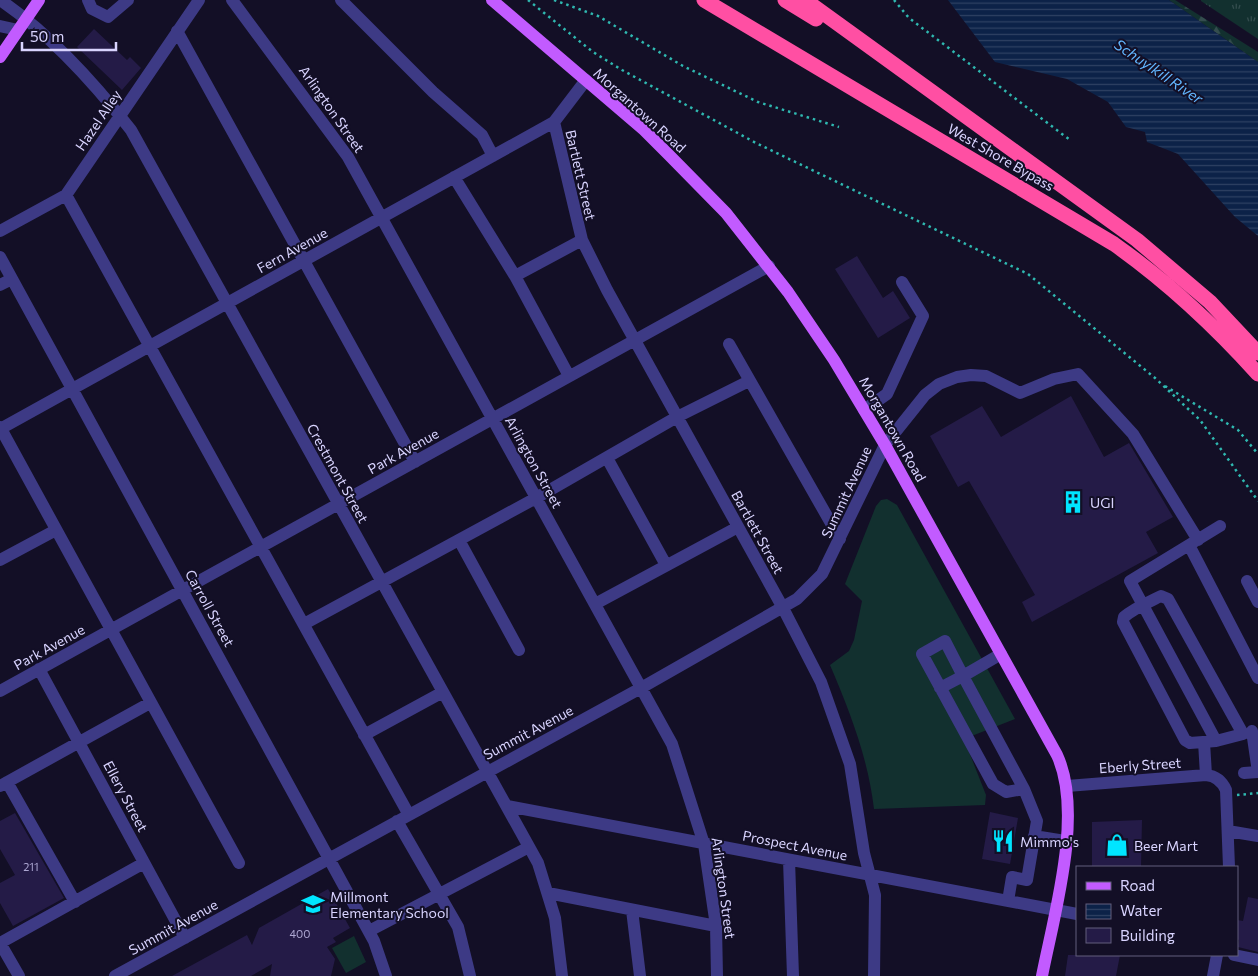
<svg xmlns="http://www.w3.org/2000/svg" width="1258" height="976" font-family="Commissioner,sans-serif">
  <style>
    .grass { fill: #12302f }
    .forest { fill: url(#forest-firs) }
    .park { fill: url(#park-tufts) }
    .water { fill: url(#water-rules) }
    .building { fill: #241b47 }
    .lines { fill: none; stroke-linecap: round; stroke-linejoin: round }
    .path { stroke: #2fb8b0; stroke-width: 2.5; stroke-dasharray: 2.5 4; stroke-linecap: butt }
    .minor { stroke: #3d3a85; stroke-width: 12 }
    .major { stroke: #c25bff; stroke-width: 12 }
    .highway { stroke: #ff4fa3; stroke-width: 15 }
    .labels { text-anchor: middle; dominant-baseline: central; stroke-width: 4; stroke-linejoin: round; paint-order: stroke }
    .number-label { font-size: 11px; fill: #aca6d1 }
    .street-label { font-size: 14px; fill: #d9d4ff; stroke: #130f26 }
    .poi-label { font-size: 14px; fill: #d9d4ff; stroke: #130f26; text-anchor: start }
    .water-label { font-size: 15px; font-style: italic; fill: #62b6ff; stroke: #130f26 }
  </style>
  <defs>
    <pattern id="forest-firs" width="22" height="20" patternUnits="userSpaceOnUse" patternTransform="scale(1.25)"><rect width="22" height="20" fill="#12302f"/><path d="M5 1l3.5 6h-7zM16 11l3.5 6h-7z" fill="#344d4e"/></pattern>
    <pattern id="park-tufts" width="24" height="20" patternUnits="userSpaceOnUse" patternTransform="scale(1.25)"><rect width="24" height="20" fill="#12302f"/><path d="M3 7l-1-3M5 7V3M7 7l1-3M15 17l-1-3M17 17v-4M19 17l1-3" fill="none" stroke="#344d4e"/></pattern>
    <pattern id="water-rules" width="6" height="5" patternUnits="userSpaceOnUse" patternTransform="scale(1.25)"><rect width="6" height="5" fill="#0c2248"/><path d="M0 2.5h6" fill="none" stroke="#2f4163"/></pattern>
  </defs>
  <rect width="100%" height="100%" fill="#130f26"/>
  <path class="grass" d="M887,499L897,505L1015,719L964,739L986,795L985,805L874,809C868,758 850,712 830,665L849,651L854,640L862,601L845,584L876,506L881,500Z
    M354,936L366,962L346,973L332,948Z"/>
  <path class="forest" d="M1169,0H1175L1258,52V62Z"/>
  <path class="park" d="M1201,0H1258V39L1201,1Z"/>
  <path class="water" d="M948,0H1169L1258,62V236L1235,217L1178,154L1147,142L1145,132L1126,127L1108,102L1067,79L995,62Z"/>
  <path class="building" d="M94,29L127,60L130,57L141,68L122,90L77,47Z
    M857,256L883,298L893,291L910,318L878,338L835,269Z
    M1071,396L1104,457L1129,443L1173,517L1146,532L1158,553L1032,622L1022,602L1035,595L969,481L958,487L930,436L982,406L1001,437Z
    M990,812L1018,818L1010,864L982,859Z
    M15,813L64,898L13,926L0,903V883L15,875L0,849V821Z
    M1142,820L1141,867H1092V822Z
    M328,889L350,928L333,938L336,942L327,947L335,959L331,976H270L272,964L251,976H172L247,935L252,945L259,928Z
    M1248,897L1258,899V952L1238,947L1239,940L1237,939V920L1243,921Z
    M1068,955H1120L1116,976H1065Z"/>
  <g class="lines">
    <path class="path" d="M528,0L593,52L622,70L756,143L1028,274L1155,378L1200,420L1258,501
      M554,0L598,16L683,66L758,102L839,127
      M894,0L909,18L1070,140
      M1165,386L1238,430L1258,454
      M1237,795L1258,793"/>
    <path class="minor" d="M0,0C49,33 95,84 131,130L538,863L555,918L562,976
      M88,0L92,9L108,17L128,0
      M232,0L348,157L672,744L704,844L716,926L717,976
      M341,0L433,92L482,135L493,156
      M0,26L18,30
      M177,31L415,462
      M554,122L582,240L607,290L783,608L821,682L850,764L864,853L875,895L874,976
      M454,177L515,276L569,376
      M66,195L409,815
      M0,231L66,195L199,0
      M0,257L374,941L386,976
      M515,276L582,240
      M0,285L12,279
      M729,344L840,539
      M864,410L887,394L923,316L902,282
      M0,427L239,863
      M0,429L554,122L586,80
      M607,458L666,565
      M459,540L519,650
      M1189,545L1258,678
      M0,560L56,530
      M1247,581L1258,602
      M595,604L738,527
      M304,624L536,498L677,417L749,381
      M39,669L185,938
      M940,688L963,676L1024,789L1006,792L993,784L922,654L945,641L963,676L1001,654
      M0,691L769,266
      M364,735L443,692
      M1216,741L1243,734L1168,599L1161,596C1149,602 1134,608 1124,617L1123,622L1185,740L1190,743L1216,741L1130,581L1220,526
      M1204,742L1206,775
      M1244,773L1258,772L1252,731
      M7,782L75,902
      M0,786L150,703
      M1067,786L1206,775C1216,776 1222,781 1226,790L1229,867
      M507,806L1077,914
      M397,821L458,927L470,976
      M1228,831L1258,836
      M1034,836L1065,841
      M789,860L793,976
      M548,893L716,926
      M1008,901L1012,877L1027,880L1037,821L1024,789
      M632,910L640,976
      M369,931L529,847
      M0,943L144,863
      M0,943L19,976
      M1234,955L1258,960
      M115,976L641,688L797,599L822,574L885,445L925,395L939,384L957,377L971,375L986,376L1020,393L1054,379L1078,374L1133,434L1198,540
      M1213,976L1217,955"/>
    <path class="major" d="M492,0L644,130L670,156L726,213L788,292L834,360L885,445L1057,755C1084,813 1054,915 1042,976
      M0,57L39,0"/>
    <path class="highway" d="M704,0L1114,244C1169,283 1213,324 1258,374
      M785,0L816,19
      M805,0L1137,240L1210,302L1258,353"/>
  </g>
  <defs>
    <symbol id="building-bare" viewBox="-9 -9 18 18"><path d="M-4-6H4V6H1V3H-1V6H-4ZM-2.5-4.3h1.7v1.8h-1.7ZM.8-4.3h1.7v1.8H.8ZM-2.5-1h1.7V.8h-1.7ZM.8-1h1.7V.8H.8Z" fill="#00e5ff" stroke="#130f26" stroke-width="2.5" paint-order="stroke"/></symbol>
    <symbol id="restaurant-bare" viewBox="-9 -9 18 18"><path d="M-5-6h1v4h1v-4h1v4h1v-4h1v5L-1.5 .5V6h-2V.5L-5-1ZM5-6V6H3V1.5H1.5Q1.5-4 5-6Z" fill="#00e5ff" stroke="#130f26" stroke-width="2.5" paint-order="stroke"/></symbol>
    <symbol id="shop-bare" viewBox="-9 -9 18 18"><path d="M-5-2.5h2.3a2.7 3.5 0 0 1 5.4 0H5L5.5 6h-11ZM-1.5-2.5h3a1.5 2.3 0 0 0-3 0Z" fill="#00e5ff" stroke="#130f26" stroke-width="2.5" paint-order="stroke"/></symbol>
    <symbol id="school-bare" viewBox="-9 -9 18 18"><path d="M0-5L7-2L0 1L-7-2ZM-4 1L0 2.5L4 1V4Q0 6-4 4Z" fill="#00e5ff" stroke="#130f26" stroke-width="2.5" paint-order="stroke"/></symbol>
  </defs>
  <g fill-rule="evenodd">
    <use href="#building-bare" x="1057" y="486" width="32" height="32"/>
    <use href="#restaurant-bare" x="987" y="825" width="32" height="32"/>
    <use href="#shop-bare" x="1101" y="829" width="32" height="32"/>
    <use href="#school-bare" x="297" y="888" width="32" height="32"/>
  </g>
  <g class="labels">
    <g class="number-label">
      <text x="31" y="866">211</text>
      <text x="300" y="933">400</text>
    </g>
    <g class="street-label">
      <text transform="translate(332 109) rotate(55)">Arlington Street</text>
      <text transform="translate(640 110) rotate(42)">Morgantown Road</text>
      <text transform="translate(98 120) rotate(-56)">Hazel Alley</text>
      <text transform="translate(1001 157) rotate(30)">West Shore Bypass</text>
      <text transform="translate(581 175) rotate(77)">Bartlett Street</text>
      <text transform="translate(292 250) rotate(-29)">Fern Avenue</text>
      <text transform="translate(893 429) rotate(60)">Morgantown Road</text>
      <text transform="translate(403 451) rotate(-29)">Park Avenue</text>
      <text transform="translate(534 462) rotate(61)">Arlington Street</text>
      <text transform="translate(338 473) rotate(61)">Crestmont Street</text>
      <text transform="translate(846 492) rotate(-65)">Summit Avenue</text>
      <text transform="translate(758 532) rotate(61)">Bartlett Street</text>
      <text transform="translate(210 608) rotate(61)">Carroll Street</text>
      <text transform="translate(49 647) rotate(-29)">Park Avenue</text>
      <text transform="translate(528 732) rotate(-28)">Summit Avenue</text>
      <text transform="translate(1140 765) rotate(-4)">Eberly Street</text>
      <text transform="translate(126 796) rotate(62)">Ellery Street</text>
      <text transform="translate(795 845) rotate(11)">Prospect Avenue</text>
      <text transform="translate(724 888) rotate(82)">Arlington Street</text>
      <text transform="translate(173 927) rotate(-29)">Summit Avenue</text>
    </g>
    <g class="poi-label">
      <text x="1090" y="502">UGI</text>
      <text x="1020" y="841">Mimmo's</text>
      <text x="1134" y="845">Beer Mart</text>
      <text x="330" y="896">Millmont<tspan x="330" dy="16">Elementary School</tspan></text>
    </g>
    <g class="water-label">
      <text transform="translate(1159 71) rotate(34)">Schuylkill River</text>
    </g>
  </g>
  <rect x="1076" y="866" width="162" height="90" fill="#130f26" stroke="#625e7d"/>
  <rect x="1086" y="882" width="25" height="8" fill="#c25bff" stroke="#625e7d"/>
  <text x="1120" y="891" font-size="15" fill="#d9d4ff">Road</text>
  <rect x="1086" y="904" width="25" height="15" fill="url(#water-rules)" stroke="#625e7d"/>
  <text x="1120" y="916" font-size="15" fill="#d9d4ff">Water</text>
  <rect x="1086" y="928" width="25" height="15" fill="#241b47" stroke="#625e7d"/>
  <text x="1120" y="941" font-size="15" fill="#d9d4ff">Building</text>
  <path d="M22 42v8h94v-8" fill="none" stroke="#d9d4ff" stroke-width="2.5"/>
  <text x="30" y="42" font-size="15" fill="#d9d4ff" stroke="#130f26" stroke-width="4" paint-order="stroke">50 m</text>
</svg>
